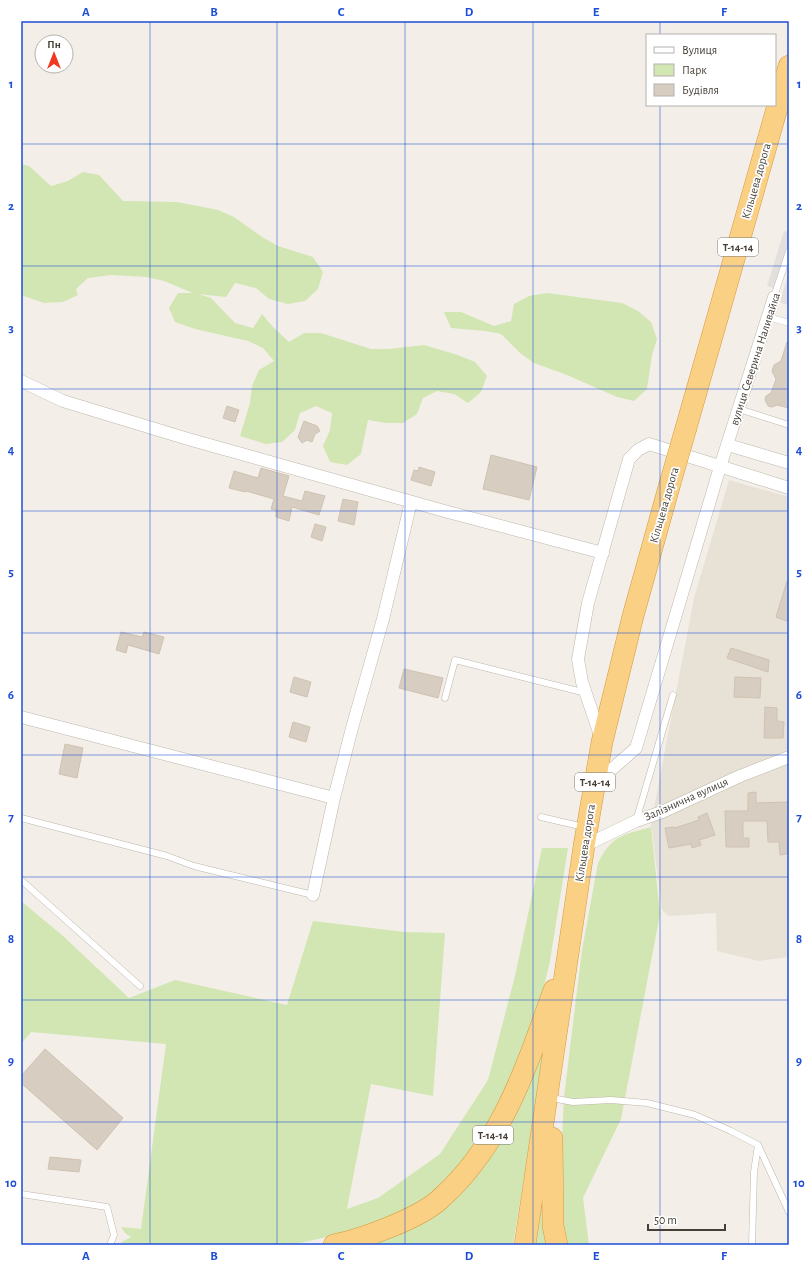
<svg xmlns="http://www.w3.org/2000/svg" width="810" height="1266" font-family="'Alegreya Sans',sans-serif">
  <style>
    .residential { fill: #e7e1d6 }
    .green { fill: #d1e6b2 }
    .parking { fill: #e2dfdc }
    .building { fill: #d7cdc1; stroke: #cfc2b1 }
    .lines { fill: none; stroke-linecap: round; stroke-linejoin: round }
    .service-casing { stroke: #beb7ab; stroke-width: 7 }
    .minor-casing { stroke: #beb7ab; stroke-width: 13 }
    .trunk-casing { stroke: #d7993e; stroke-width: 22 }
    .service { stroke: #fff; stroke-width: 6 }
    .minor { stroke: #fff; stroke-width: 12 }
    .trunk { stroke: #f9d084; stroke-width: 21 }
    .trunk-bridge-casing { stroke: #d7993e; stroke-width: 22; stroke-linecap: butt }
    .trunk-bridge { stroke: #f9d084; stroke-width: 21 }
    .grid { fill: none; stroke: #1d4ed8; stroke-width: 1; stroke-opacity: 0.55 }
    .labels { text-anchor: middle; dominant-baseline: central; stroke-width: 3.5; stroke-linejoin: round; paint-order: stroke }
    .shield { fill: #fff; stroke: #7e7973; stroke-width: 1 }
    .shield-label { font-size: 11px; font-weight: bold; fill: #463f37 }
    .street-label { font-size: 12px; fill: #463f37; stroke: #fff }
    .neatline { fill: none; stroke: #1d4ed8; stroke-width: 1.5 }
    .grid-label { font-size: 13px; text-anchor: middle; font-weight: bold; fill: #1d4ed8 }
  </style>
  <rect width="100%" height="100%" fill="#f3efe8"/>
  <path class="residential" d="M729,480L789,497V957L759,961L717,951L716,913L669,916L662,910L651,824L694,598Z"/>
  <path class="green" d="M21,164L29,166L51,186L68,181L83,172L99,175L123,201L177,202L218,210L234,217L262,237L278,246L313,257L323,272L318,289L305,301L288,304L269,299L256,288L235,283L226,297L198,294L211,298L235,323L253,328L262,314L273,327L289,342L304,333H321L371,349H389L424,345L458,355L475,362L487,376L481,392L468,403L454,394L437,391L423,398L417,414L403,423H386L368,420L361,454L347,465L330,462L323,446L330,430L332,413L316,406L300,413L295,430L282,442L266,444L240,436L250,403L252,386L259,370L274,361L263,348L248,341L195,329L175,322L169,308L178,293H193L164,281L147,277L111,275L88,278L76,289L78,295L63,302L44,303L21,295Z
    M547,293L622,303L638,311L651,322L657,339L652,355L647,389L634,401L617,397L567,375L534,363L520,353L501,334L485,331L451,328L444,312H461L494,326L511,321L514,304L529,296Z
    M651,827L660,914L621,1119L583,1198L589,1245H563L559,1200L564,1097L582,950L598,863C612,835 623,835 651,827Z
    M542,848H568L550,961L534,1027L504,1098L470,1154L434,1191L414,1205L383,1220L344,1233L291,1245H151L120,1243L131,1237L125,1233L121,1227L141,1229L166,1044L31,1032L21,1044V901L63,936L129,998L175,980L287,1005L313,921L405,932L445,933L433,1096L371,1084L347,1209L378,1198L440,1154L488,1080L515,976Z
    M549,1023L513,1245H357L447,1203Z
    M543,1170L551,1245H533Z"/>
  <path class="parking" d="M784,231L789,232V240L774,288L767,286Z
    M789,271V298L787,305L780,302Z"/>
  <path class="building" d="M787,342H789V408L777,405L772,407L768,406L765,400L766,396L771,393L776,379L772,371L774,365L781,361Z
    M227,406L239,410L235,422L223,418Z
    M304,421L317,426L320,431L315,434L312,442L307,440L302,443L298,437Z
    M491,455L537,467L529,500L483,489Z
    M419,467L435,472L431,486L411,480L414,470L418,471Z
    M261,468L289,476L283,496L302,501L305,491L325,496L319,515L292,507L289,521L276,517V510L271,509L274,499L246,491L245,492L229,488L234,471L258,478Z
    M343,499L358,502L354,525L338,521Z
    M315,524L326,527L322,541L311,537Z
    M787,581L789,582V622L776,617Z
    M121,632L142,637L144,632L164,637L159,654L128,645L126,653L116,650Z
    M731,648L769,660L768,672L727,658Z
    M404,669L443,678L438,698L399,688Z
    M294,677L311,682L307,697L290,692Z
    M735,677L761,678L760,698L734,697Z
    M765,707L777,708V721L784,722L783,738H764Z
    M293,722L310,727L306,742L289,737Z
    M65,744L83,748L77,778L59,774Z
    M756,792V803L789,802V819H787V854L780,855L779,842H768L767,821H743V838H749V847H726L725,811H748V793Z
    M707,813L715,835L699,840L701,845L692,848L691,844L669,848L665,828L675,827V828L699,820L698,817Z
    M45,1049L123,1118L97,1150L21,1083V1076Z
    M50,1157L81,1160L79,1172L48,1169Z"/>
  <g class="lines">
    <defs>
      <path id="service" d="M774,297L789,251
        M768,317L789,323
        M739,409L789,425
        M445,698L455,660L586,693
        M541,817L584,827
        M21,818L167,856L194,866L313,895
        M636,821L673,695
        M21,880L140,986
        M552,1098L573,1102L611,1100L647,1103L695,1115L731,1131L758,1145L789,1212
        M21,1194L107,1207L114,1235L110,1245
        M752,1245L754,1172L758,1145"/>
      <path id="minor" d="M21,381L63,401L188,439L448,512L603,553
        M728,445L789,463
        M21,717L334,798
        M601,738L582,682L578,659L588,603L629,459L638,450L649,444L789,488
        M595,784L636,748L720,467L774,297
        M584,846L636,821L662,812L740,776L789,757
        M313,895L334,798L352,728L383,619L411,502"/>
      <path id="trunk" d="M686,428L789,66
        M552,1138L553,1226L557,1245
        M334,1245C362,1239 418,1219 439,1200C502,1145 527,1065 554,990
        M525,1245L584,846L602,742L633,616L669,487"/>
    </defs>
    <use href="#service" class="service-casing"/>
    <use href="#minor" class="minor-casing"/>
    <use href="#trunk" class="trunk-casing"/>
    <use href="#service" class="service"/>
    <use href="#minor" class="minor"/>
    <use href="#trunk" class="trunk"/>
    <defs>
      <path id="trunk-bridge" d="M669,487L686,428"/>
    </defs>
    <use href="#trunk-bridge" class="trunk-bridge-casing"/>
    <use href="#trunk-bridge" class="trunk-bridge"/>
  </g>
  <path class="grid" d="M150,21V1245M277,21V1245M405,21V1245M533,21V1245M660,21V35M660,105V1245M21,144H789M21,266H789M21,389H789M21,511H789M21,633H789M21,755H789M21,877H789M21,1000H789M21,1122H789"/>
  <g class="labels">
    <g class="shield">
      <rect x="718" y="238" width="40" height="18" rx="3"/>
      <rect x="575" y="773" width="40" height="18" rx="3"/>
      <rect x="473" y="1126" width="40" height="18" rx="3"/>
    </g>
    <g class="shield-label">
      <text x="738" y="247">Т-14-14</text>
      <text x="595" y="782">Т-14-14</text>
      <text x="493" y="1135">Т-14-14</text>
    </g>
    <g class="street-label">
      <text transform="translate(756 181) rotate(-74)">Кільцева дорога</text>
      <text transform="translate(755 359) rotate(-72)">вулиця Северина Наливайка</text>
      <text transform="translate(664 505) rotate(-74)">Кільцева дорога</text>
      <text transform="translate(686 799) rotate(-24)">Залізнична вулиця</text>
      <text transform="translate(585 843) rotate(-81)">Кільцева дорога</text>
    </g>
  </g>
  <rect width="810" height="1266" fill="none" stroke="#ffffff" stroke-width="44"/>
  <rect x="646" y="34" width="130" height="72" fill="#ffffff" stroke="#b5b2af"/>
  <rect x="654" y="47" width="20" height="6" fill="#ffffff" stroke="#b5b2af"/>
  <text x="682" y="54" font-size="12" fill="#463f37">Вулиця</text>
  <rect x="654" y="64" width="20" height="12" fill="#d1e6b2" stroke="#b5b2af"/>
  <text x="682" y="74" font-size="12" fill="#463f37">Парк</text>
  <rect x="654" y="84" width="20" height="12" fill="#d7cdc1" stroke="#b5b2af"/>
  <text x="682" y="94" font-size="12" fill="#463f37">Будівля</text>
  <g transform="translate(54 54)"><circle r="19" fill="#ffffff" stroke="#b5b2af"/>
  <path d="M0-3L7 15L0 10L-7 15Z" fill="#f13821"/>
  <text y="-6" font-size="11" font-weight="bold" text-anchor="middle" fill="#463f37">Пн</text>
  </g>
  <path d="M648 1224v6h77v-6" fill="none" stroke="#463f37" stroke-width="2"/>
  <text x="654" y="1224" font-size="12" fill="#463f37" stroke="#ffffff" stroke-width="3" paint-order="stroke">50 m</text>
  <rect x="22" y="22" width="766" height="1222" class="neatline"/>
  <g class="grid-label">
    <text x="86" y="16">A</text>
    <text x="214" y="16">B</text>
    <text x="341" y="16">C</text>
    <text x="469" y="16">D</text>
    <text x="596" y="16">E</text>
    <text x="724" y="16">F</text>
    <text x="11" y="88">1</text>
    <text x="799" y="88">1</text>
    <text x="11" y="210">2</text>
    <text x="799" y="210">2</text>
    <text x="11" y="332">3</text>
    <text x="799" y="332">3</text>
    <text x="11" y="454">4</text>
    <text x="799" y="454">4</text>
    <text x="11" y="576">5</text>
    <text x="799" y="576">5</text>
    <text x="11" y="699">6</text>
    <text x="799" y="699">6</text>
    <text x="11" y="821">7</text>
    <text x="799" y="821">7</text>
    <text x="11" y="943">8</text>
    <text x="799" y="943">8</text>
    <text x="11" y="1065">9</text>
    <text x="799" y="1065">9</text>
    <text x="11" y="1187">10</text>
    <text x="799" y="1187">10</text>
    <text x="86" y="1260">A</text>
    <text x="214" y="1260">B</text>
    <text x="341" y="1260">C</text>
    <text x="469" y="1260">D</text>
    <text x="596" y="1260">E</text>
    <text x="724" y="1260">F</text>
  </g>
</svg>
